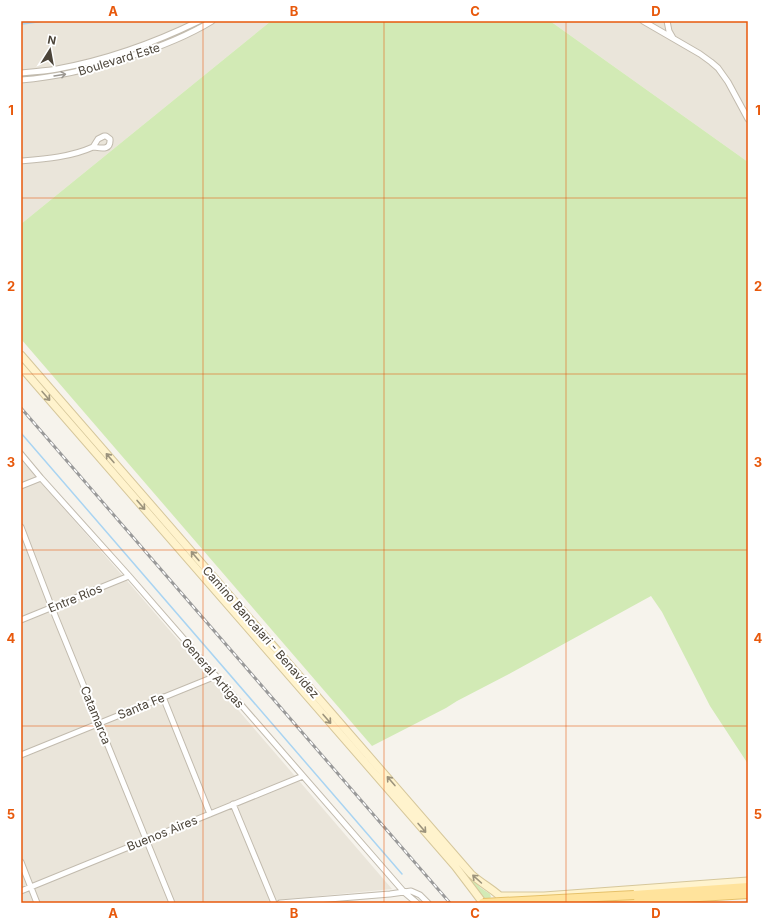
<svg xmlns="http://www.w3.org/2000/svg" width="769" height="924" font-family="Inter,sans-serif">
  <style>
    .residential { fill: #eae5da }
    .green { fill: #d2eab5 }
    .water { fill: #a9d4f2 }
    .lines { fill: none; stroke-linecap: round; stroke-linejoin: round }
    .stream { stroke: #a9d4f2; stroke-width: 1.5 }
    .minor-casing { stroke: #c2bbae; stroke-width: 7 }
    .secondary-casing { stroke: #d6c79b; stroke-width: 9 }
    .primary-casing { stroke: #e6c16a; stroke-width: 10 }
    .minor { stroke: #fff; stroke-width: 5 }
    .secondary { stroke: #fff3cd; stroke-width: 7 }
    .primary { stroke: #ffe39c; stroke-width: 8 }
    .rail-casing { stroke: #9a9a9a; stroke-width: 3 }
    .rail { stroke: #fff; stroke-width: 1.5; stroke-dasharray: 4.5; stroke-linecap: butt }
    .primary-bridge-casing { stroke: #e6c16a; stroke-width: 10; stroke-linecap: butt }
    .primary-bridge { stroke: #ffe39c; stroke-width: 8 }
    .oneway { stroke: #9c9892 }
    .oneway2 { stroke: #9c937c }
    .grid { fill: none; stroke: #e8590c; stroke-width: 1; stroke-opacity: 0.55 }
    .labels { text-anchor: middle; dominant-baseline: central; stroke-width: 4; stroke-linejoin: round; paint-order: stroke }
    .street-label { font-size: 12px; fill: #4b4439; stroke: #fff }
    .neatline { fill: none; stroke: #e8590c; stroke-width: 1.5 }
    .grid-label { font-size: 13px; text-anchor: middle; font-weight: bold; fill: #e8590c }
  </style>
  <rect width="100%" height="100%" fill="#f6f3ec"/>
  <path class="residential" d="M21,21H271L21,224Z
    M550,21H748V162Z
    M21,460L129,583L392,889L268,901L263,903H21Z"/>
  <path class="green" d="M271,21H550L748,162V764L710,706L662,612L651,596L509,674L457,701L446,708L372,746L21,339V224Z
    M21,360L463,870L481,888L490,894L491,897L486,901L462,872L21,363Z"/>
  <path class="water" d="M21,21H50L21,25Z"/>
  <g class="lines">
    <path class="stream" d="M21,433L402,874"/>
    <defs>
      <path id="minor" d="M643,21L700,54L711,62L718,68L728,82L748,119
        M667,21L669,31L673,38
        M21,73C33,72 46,71 57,69C106,60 154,43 199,21
        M21,80C59,77 92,69 128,57C157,48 186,37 212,21
        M104,136H106L110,139C111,151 101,148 93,147L98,139Z
        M21,161C45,159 71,157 93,147
        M21,454L41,478L129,576L404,892L417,903
        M21,486L41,478
        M21,527L52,608L172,903
        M21,620L129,576
        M163,697L210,814
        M21,755L216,676
        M233,804L274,903
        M21,862L37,903
        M21,891L303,776
        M280,903L390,894L411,891L420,895L428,903"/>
      <path id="secondary" d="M21,355L471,874C483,885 497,891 507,903
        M21,367L455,866L474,891L483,903
        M499,896H544L748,881"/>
      <path id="primary" d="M634,895L748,887
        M602,903L748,894"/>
    </defs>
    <use href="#minor" class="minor-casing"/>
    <use href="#secondary" class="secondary-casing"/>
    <use href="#primary" class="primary-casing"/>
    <use href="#minor" class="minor"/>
    <use href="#secondary" class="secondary"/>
    <use href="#primary" class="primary"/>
    <defs>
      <path id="rail" d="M21,408L450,903"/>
    </defs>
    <use href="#rail" class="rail-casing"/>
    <use href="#rail" class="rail"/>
    <defs>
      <path id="primary-bridge" d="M483,903L634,895"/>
    </defs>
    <use href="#primary-bridge" class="primary-bridge-casing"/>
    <use href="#primary-bridge" class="primary-bridge"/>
  </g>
  <defs><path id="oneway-shaft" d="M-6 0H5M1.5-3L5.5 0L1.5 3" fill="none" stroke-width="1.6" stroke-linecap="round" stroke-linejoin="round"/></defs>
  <use class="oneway" href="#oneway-shaft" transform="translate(60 75) rotate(-9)"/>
  <g class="oneway2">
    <use href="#oneway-shaft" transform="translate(46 396) rotate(49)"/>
    <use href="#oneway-shaft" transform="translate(110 458) rotate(-131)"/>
    <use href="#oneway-shaft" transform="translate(141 505) rotate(49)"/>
    <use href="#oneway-shaft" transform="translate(195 556) rotate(-131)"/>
    <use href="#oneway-shaft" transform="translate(327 719) rotate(49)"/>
    <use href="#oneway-shaft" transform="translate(391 781) rotate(-131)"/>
    <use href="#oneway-shaft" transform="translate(422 828) rotate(49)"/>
    <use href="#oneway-shaft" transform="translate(477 879) rotate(-138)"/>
  </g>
  <path class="grid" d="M203,21V903M384,21V903M566,21V903M21,198H748M21,374H748M21,550H748M21,726H748"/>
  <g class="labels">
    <g class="street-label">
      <text transform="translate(119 59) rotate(-17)">Boulevard Este</text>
      <text transform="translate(75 598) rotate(-22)">Entre Ríos</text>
      <text transform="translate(261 632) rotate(49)">Camino Bancalari - Benavídez</text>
      <text transform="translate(213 673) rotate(49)">General Artigas</text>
      <text transform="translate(141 706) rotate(-22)">Santa Fe</text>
      <text transform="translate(96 715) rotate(68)">Catamarca</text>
      <text transform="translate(162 833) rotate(-22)">Buenos Aires</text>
    </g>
  </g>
  <rect width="769" height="924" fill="none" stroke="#ffffff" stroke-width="44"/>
  <g transform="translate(50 50) rotate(11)" stroke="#ffffff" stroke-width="3" paint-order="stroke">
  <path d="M0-3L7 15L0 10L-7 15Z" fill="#4b4439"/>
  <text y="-6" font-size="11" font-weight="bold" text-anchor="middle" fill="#4b4439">N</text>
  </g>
  <rect x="22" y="22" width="725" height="880" class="neatline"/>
  <g class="grid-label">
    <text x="113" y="16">A</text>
    <text x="294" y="16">B</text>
    <text x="475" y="16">C</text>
    <text x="656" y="16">D</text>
    <text x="11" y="115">1</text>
    <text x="758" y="115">1</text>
    <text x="11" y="291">2</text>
    <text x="758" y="291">2</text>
    <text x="11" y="467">3</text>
    <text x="758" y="467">3</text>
    <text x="11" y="643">4</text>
    <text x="758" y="643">4</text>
    <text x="11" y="819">5</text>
    <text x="758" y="819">5</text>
    <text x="113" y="918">A</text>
    <text x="294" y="918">B</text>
    <text x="475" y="918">C</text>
    <text x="656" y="918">D</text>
  </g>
</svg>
